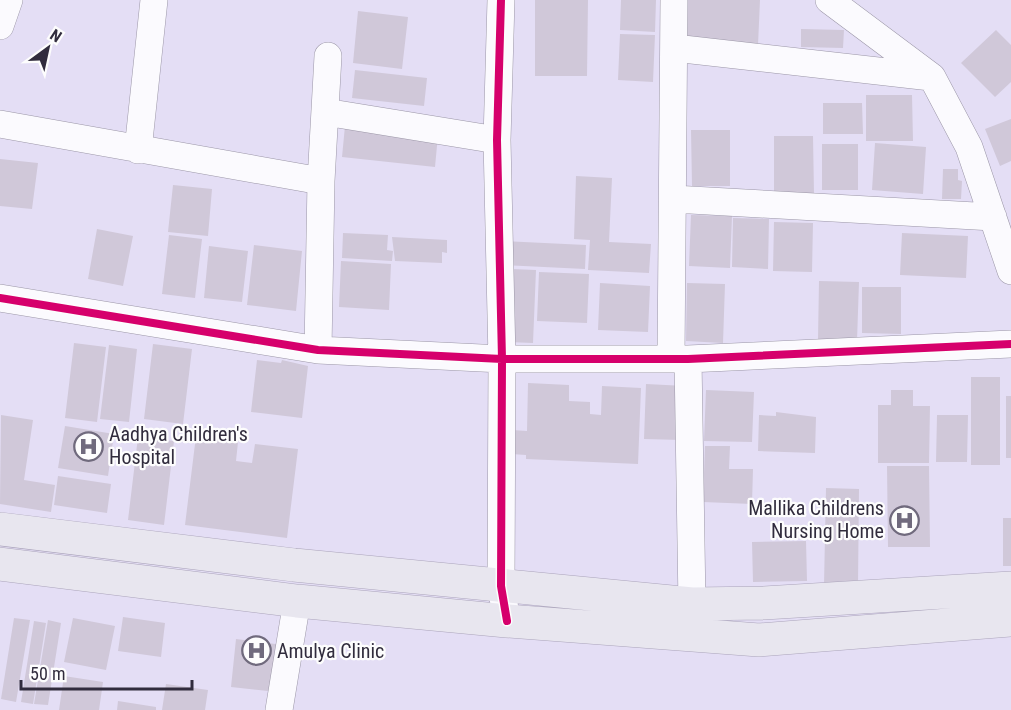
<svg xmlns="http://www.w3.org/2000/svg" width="1011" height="710" font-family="'Roboto Condensed',sans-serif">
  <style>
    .building { fill: #d0c8d9 }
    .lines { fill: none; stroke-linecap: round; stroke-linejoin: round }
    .minor-casing { stroke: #9b96a7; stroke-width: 28 }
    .major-casing { stroke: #aba4bb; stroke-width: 34 }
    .minor { stroke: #fbfafe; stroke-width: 27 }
    .major { stroke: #e8e6ef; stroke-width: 33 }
    .cycleway-casing { stroke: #fdfdfd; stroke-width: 11 }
    .cycleway { stroke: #d6006c; stroke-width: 8 }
    .labels { text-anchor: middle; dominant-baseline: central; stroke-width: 4.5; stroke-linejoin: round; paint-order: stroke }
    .poi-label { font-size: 20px; fill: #312c3d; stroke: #fdfdfd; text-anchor: start }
  </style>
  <rect width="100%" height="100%" fill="#e4def5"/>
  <path class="building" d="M535,0H588L587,76H535Z
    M621,0H656L655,32L620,30Z
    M688,0H760L758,45L686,41Z
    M358,11L408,17L402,69L353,63Z
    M801,29L844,30L843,48L801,47Z
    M996,30L1011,45V82L995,97L961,63Z
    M620,34L655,35L653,82L618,80Z
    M355,70L427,78L424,106L352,98Z
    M866,95H912L913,141H866Z
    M823,103H862L863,134H823Z
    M1011,119V161L1000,166L985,129Z
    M345,126L438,135L435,167L342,157Z
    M691,130H730V186H692Z
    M774,136H813L814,194H774Z
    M875,143L926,147L923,194L872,190Z
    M822,144H858V190H822Z
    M0,159L38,163L32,209L0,206Z
    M943,169H958V180L962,181L961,199H942Z
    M576,176L612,178L609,242L651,244L649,273L588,270L590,240L574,239Z
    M173,185L212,189L208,236L168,232Z
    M691,215L732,216L730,268L689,266Z
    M733,218L769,219L768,269L732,267Z
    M774,222L813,223L812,272L773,271Z
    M97,229L133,236L123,286L88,279Z
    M343,233L388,235L387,250L393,251L392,261L342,258Z
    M902,233L968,236L966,278L900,275Z
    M169,235L202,239L195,298L162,294Z
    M392,237L447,240V253L442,252V263L395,261Z
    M505,241L586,245L585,269L504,265Z
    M254,245L302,251L296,311L247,305Z
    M209,246L248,251L242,302L204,298Z
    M341,261L391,264L389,310L339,307Z
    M511,269L536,270L533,343L508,342Z
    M539,272L589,274L587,323L537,321Z
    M819,281L859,282L857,341L818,339Z
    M600,283L650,286L648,332L598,330Z
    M687,283L725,284L723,343L686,341Z
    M862,287H901V334L862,333Z
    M74,343L106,347L97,422L65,418Z
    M153,344L192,349L183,424L144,419Z
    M109,345L137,349L129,422L100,419Z
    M257,360L281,363L282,360L308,366L302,418L251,412Z
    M971,377H1000V465H971Z
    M528,383L569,385V401L590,402V414L601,415L602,386L641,388L638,464L526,459V455L511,454L512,430L527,431Z
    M646,384L685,386L682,440L644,439Z
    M706,390L754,392L752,442L704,441Z
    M891,390H913V406H930L929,463H878V405H891Z
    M1006,396H1011V458H1006Z
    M776,412L816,417L815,453L758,451L759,415L776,416Z
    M1,415L33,420L24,480L55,485L51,512L0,504Z
    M937,415H968L967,462H936Z
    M65,426L114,434L108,476L58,468Z
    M196,436L238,442L236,461L252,463L255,444L298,449L287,538L185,525Z
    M138,437L174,441L164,525L128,520Z
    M705,446H730L729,469H753L752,504L703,502Z
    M887,466H929L930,547H888Z
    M58,476L111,484L107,513L54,505Z
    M826,488L859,489L858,585H824Z
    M1003,518H1011V566H1003Z
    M806,541L807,581L753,582L752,542Z
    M123,617L165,623L161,657L118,651Z
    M14,618L30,620L16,702L1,699Z
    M73,618L115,626L106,670L64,662Z
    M48,620L61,623L48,705L34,704Z
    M34,621L46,623L33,704L21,702Z
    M236,639L283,645L277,692L231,687Z
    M64,676L103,682L99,710H59Z
    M166,684L208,690L205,710H162Z
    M118,701L156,707V710H117Z"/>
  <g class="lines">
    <defs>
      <path id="minor" d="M501,0L497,140L502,359L501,586L507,621
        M829,0L932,77L969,147L1011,271
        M0,26L9,0
        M674,48L931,77
        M325,112L497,140
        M0,124L321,181L318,350
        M138,150L154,0
        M321,181L328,56
        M673,199L993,217
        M0,298L318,350L502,359H688L1011,344
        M671,358L674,0
        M688,359L692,604
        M279,710L297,601"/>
      <path id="major" d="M0,529L294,565L692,604L764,603L1011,588
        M0,564L297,601L507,621L759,640L1011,620"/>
    </defs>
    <use href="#minor" class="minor-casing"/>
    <use href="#major" class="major-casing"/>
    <use href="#minor" class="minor"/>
    <use href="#major" class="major"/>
    <defs>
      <path id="cycleway" d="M501,0L497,140L502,359L501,586L507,621
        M0,298L318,350L502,359H688L1011,344"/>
    </defs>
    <use href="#cycleway" class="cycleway-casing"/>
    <use href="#cycleway" class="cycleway"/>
  </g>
  <defs>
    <symbol id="hospital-ring" viewBox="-11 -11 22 22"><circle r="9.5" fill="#fdfdfd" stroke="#706a7d" stroke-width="1.5"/><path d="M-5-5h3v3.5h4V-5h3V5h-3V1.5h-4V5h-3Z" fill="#706a7d"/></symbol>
  </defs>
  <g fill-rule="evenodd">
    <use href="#hospital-ring" x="72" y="430" width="33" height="33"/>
    <use href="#hospital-ring" x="888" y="504" width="33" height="33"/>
    <use href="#hospital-ring" x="240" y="634" width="33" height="33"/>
  </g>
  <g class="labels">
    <g class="poi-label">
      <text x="109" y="434">Aadhya Children's<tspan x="109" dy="23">Hospital</tspan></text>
      <text x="884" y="508" text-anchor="end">Mallika Childrens<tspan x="884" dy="23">Nursing Home</tspan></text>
      <text x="277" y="651">Amulya Clinic</text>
    </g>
  </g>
  <g transform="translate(48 48) rotate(33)" stroke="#fdfdfd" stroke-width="4.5" paint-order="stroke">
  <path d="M0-4.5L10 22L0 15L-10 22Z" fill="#312c3d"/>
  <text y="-9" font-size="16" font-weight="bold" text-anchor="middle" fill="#312c3d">N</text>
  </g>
  <path d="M21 680v9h171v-9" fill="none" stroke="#312c3d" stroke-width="3"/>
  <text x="30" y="680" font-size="18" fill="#312c3d" stroke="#fdfdfd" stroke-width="4.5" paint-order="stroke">50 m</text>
</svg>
